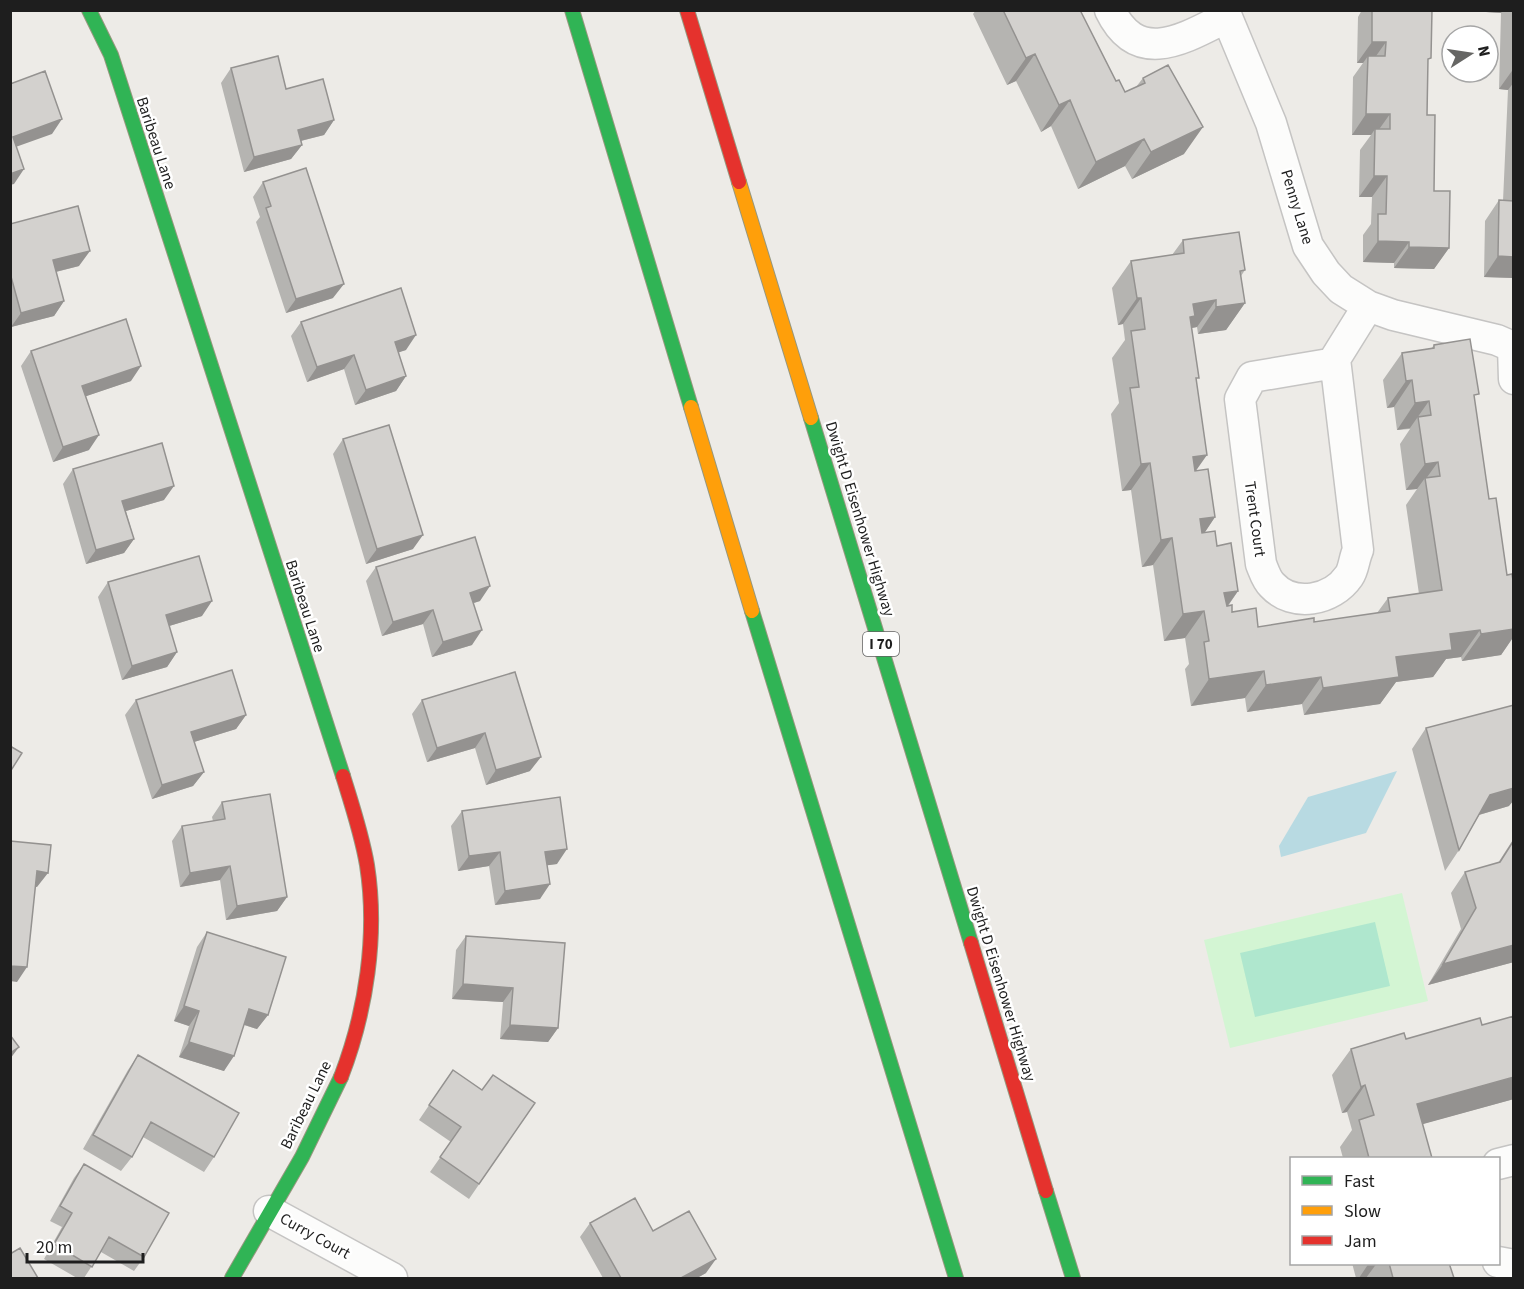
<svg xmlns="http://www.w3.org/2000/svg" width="1524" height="1289" font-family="'Source Sans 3',sans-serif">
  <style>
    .park { fill: #d3f5d3 }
    .pitch { fill: #afe7ce }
    .water { fill: #b8dae2 }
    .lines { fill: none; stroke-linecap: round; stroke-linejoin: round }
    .street-casing { stroke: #c5c4c3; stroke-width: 33 }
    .fast-casing { stroke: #96977e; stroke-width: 16 }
    .slow-casing { stroke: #96977e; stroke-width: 16 }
    .jam-casing { stroke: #96977e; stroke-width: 16 }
    .street { stroke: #fcfcfb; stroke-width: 30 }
    .fast { stroke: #30b455; stroke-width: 14 }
    .slow { stroke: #ff9f0a; stroke-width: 14 }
    .jam { stroke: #e5322d; stroke-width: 14 }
    .wall { fill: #b5b4b1 }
    .shaded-wall { fill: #949290 }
    .building { fill: #d3d1ce; stroke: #949290; stroke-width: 1.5 }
    .labels { text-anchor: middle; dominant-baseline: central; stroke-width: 5; stroke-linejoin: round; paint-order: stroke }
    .shield { fill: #fff; stroke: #626262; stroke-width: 1.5 }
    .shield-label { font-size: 15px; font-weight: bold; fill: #1e1e1e }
    .street-label { font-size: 16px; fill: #1e1e1e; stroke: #fff }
  </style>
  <rect width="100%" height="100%" fill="#edebe7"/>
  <path class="park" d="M1402,893L1428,1001L1230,1048L1204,940Z"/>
  <path class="pitch" d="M1375,922L1390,986L1255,1017L1240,953Z"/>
  <path class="water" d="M1397,771L1366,833L1281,857L1279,846L1308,797Z"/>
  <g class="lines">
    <defs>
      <path id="street" d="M1110,10C1138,68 1185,38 1227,17
        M1224,10L1271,123L1308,246L1326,273L1341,289L1368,306L1393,315L1497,340L1513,347L1514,379
        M1335,363L1252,377L1240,399L1261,564C1264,571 1266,579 1272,585C1293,608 1332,601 1349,576C1354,569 1354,558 1358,550L1335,359L1368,306
        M1498,1164L1514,1160
        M269,1211L392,1278
        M1498,1262L1514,1265"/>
      <path id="fast" d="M89,10L111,55L343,776
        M572,10L691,407
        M811,418L971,943
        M752,611L956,1278
        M1046,1191L1073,1278
        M232,1278L302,1157L341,1077"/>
      <path id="slow" d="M739,182L811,418
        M691,407L752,611"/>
      <path id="jam" d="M687,10L739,182
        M971,943L1046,1191
        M341,1077C366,1012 378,935 367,865C362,835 352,805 343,776"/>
    </defs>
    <use href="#street" class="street-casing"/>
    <use href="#fast" class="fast-casing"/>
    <use href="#slow" class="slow-casing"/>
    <use href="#jam" class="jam-casing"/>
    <use href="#street" class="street"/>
    <use href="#fast" class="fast"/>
    <use href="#slow" class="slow"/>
    <use href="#jam" class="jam"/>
  </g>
  <path class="wall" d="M976,10H1080L1116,81L1125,92L1136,87L1143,78L1184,154L1132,179L1125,166L1078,189L1051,126L1041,132L1016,81L1007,85L973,14Z
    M1362,10H1432L1427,64V115L1434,191L1449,248L1434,269L1394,268V263L1363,262V235L1371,224L1372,197H1359L1360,150L1371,135H1352L1353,77L1363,63H1357L1358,17Z
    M1486,10H1514V278L1484,277L1485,221L1499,200L1503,201L1508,90L1499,89L1501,13L1486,12Z
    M231,68L286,89L334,120L324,135L301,141L302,145L291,159L244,172L221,83Z
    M263,182L333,298L286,313L256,222L260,217L253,197Z
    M10,224L79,266L56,272L64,301L54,316L11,327Z
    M1183,240L1245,270L1241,276L1245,303L1226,330L1198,334L1197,327L1192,328L1196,382V471L1215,517L1205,532L1217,546L1238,591L1228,606L1232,612L1258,627L1314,622L1377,613L1388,598L1419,594L1406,505L1417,489L1406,490L1400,444L1410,429L1397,430L1394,407L1387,408L1383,380L1402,353L1431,349L1434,345L1474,400L1489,499L1507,575L1514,587V636L1501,655L1462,661L1461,657L1446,659L1433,677L1396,682L1380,704L1304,715L1302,704L1247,712L1245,698L1191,706L1185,669L1189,664L1185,638L1164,641L1153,565L1142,567L1131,490L1122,491L1111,414L1119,403L1112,358L1125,340L1123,324L1118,325L1112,288L1131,261L1172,255Z
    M301,322L406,350L398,352L406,376L396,391L355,405L344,369L307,382L291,336Z
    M31,351L131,381L86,396L89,450L53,462L21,366Z
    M343,439L413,549L366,564L333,454Z
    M73,469L164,500L126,511L134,539L124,553L86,564L63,484Z
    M376,567L480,601L474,603L472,645L432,657L423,624L382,636L366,581Z
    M108,582L202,616L169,626L177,652L167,667L122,680L98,597Z
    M515,672L530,771L486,785L475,748L427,762L412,714L422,700Z
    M136,700L246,715L236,729L194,742L204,772L193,786L152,799L125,715Z
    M1426,728L1509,806L1479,815L1459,850L1445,871L1412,749Z
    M222,802L287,897L277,911L226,920L220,880L180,887L172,841L182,826L213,821L212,817Z
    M462,811L557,864L547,865L540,899L495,905L489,866L458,871L451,826Z
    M1514,838V962L1428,985L1461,929L1451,893L1465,872L1498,863Z
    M207,932L268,1015L257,1029L244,1025L224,1071L179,1057L189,1026L174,1021L197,947Z
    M466,936L558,1028L548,1042L500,1039L503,1002L452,999L456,950Z
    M1482,1025L1514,1099L1422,1124L1432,1158H1343L1340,1147L1352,1130L1347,1112L1342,1113L1332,1075L1351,1049Z
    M138,1055L214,1157L204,1172L143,1137L132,1157L121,1171L83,1149L128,1070Z
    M453,1070L482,1090L493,1075L535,1103L469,1199L430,1172L451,1142L419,1120Z
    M84,1164L144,1257L134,1271L101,1252L84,1278H77L44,1259L62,1227L50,1221L74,1178Z
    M590,1223L653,1231L706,1273L697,1278H603L580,1237Z
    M1352,1263H1449L1454,1278H1356Z"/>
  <path class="shaded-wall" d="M1488,10H1503L1501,13L1486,12Z
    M1372,42H1386L1371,63L1368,56L1363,63H1357Z
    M1035,54L1016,81L1007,85L1026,58Z
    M1514,68V82L1508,90L1499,89Z
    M1070,100L1051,126L1041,132L1059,105Z
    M1366,114H1390L1375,135V129L1371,135H1352Z
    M62,119L52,134L10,149L13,137Z
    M334,120L324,135L288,144L298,130Z
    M1203,127L1184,154L1132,179L1151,152Z
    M1144,139L1125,166L1078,189L1096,162Z
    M302,145L291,159L244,172L254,157Z
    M24,169L14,184L10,185V174Z
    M1374,176H1387L1372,197H1359Z
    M1378,241L1409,242L1394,263L1363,262Z
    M1409,247L1449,248L1434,269L1394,268Z
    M90,251L79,266L43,275L53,260Z
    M1498,256L1514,257V278L1484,277Z
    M344,284L333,298L286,313L296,299Z
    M1137,298H1141L1123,324L1118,325Z
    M1216,300L1197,327L1186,329L1193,304Z
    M64,301L54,316L11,327L21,313Z
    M1245,303L1226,330L1198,334L1216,307Z
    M416,335L406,350L385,357L395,342Z
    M354,355L344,369L307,382L317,367Z
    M141,366L131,381L72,401L82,386Z
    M406,376L396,391L355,405L366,390Z
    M1412,380L1394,407L1387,408L1406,381Z
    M1429,401L1410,428L1397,430L1415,403Z
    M99,435L89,450L53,462L63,447Z
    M1207,455L1188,482L1193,457Z
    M1438,462L1425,480V478L1417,489L1406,490L1425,464Z
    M1150,463L1131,490L1122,491L1141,464Z
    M174,486L164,500L112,515L122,501Z
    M1215,517L1197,544L1200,519Z
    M423,535L413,549L366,564L377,549Z
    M1172,538L1153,565L1142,567L1161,540Z
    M134,539L124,553L86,564L96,550Z
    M490,586L480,601L460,607L470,593Z
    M1238,591L1219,618L1224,593Z
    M212,601L202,616L156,630L166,615Z
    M433,610L423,624L382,636L393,622Z
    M1204,611L1185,638L1164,641L1183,614Z
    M1514,629V636L1501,655L1462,661L1481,634Z
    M482,630L472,645L432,657L443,642Z
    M1480,630L1461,657L1446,659L1433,677L1396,682L1380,704L1304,715L1323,688L1450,634Z
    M177,652L167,667L122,680L132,666Z
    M1264,671L1245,698L1191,706L1209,679Z
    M1321,677L1302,704L1247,712L1266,685Z
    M246,715L236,729L181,746L191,732Z
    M485,733L475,748L427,762L437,748Z
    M541,757L530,771L486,785L496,770Z
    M204,772L193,786L152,799L162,785Z
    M1514,788V800L1509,806L1475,816L1490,795Z
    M567,849L557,864L535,867L545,852Z
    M500,852L489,866L458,871L469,856Z
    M230,866L220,880L180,887L190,873Z
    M37,871L48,873L37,887L27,886Z
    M550,884L540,899L495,905L505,891Z
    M287,897L277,911L226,920L237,906Z
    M1514,945V962L1428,985L1443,964Z
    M10,966L27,967L17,982L10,981Z
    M463,984L513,988L503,1002L452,999Z
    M184,1006L199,1011L189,1026L174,1021Z
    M249,1009L268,1015L257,1029L239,1023Z
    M510,1025L558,1028L548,1042L500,1039Z
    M189,1042L234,1056L224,1071L179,1057Z
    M19,1047L10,1059V1053Z
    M1514,1077V1099L1398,1131L1417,1104Z
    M1365,1085L1347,1112L1342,1113L1361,1087Z
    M716,1259L706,1273L697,1278H681Z
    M1369,1263H1377L1366,1278H1359Z"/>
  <path class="building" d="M1003,10H1080L1116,81L1119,80L1125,92L1145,83L1143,78L1168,65L1203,127L1151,152L1144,139L1096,162L1070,100L1059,105L1035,54L1026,58Z
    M1372,10H1432L1431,58L1428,59L1427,115H1435L1434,191H1450L1449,248L1409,247V242L1378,241V214H1386L1387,176H1374L1375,129H1390V114H1366L1368,56H1385L1386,42H1372Z
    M278,56L286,89L323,79L334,120L298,130L302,145L254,157L231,68Z
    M45,71L62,119L13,137L24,169L10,174V84Z
    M306,168L344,284L296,299L266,208L271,206L263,182Z
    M1499,200L1514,201V257L1498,256Z
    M78,206L90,251L53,260L64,301L21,313L10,273V224Z
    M1239,232L1245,270L1240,271L1245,303L1216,307V300L1193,304L1195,316L1190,317L1199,378H1196L1207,455L1193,457L1195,471L1208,469L1215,517L1200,519L1202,533L1215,531L1217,546L1231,543L1238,591L1224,593L1227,606L1232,605V612L1256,608L1258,627L1314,618V622L1390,611L1388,598L1442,590L1425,478L1440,476L1438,462L1425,464L1418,417L1431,415L1429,401L1415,403L1412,380L1406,381L1402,353L1434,348V345L1470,339L1479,394L1474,395L1489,499L1496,498L1507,575L1512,574L1514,587V629L1481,634L1480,630L1450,634L1452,650L1396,657L1399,677L1323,688L1321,677L1266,685L1264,671L1209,679L1204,642L1209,641L1204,611L1183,614L1172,538L1161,540L1150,463L1141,464L1130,388L1139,387L1131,331L1145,329L1141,298H1137L1131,261L1184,253L1183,240Z
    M401,288L416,335L395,342L406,376L366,390L354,355L317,367L301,322Z
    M126,319L141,366L82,386L99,435L63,447L31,351Z
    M389,425L423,535L377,549L343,439Z
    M162,443L174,486L122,501L134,539L96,550L73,469Z
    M475,537L490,586L470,593L482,630L443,642L433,610L393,622L376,567Z
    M199,556L212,601L166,615L177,652L132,666L108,582Z
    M232,670L246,715L191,732L204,772L162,785L136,700Z
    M515,672L541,757L496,770L485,733L437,748L422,700Z
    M1514,705V788L1490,795L1459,850L1426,728Z
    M10,746L22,753L10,772Z
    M270,794L287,897L237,906L230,866L190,873L182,826L225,819L222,802Z
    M560,797L567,849L545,852L550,884L505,891L500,852L469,856L462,811Z
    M1514,840V945L1443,964L1476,908L1465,872L1500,862Z
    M10,841L51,845L48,873L37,871L27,967L10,966Z
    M207,932L286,957L268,1015L249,1009L234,1056L189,1042L199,1011L184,1006Z
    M466,936L565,943L558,1028L510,1025L513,988L463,984Z
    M1514,1016V1077L1417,1104L1432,1158H1369L1359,1120L1374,1115L1365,1085L1361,1087L1351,1049L1404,1033L1406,1039L1480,1018L1482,1025Z
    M10,1035L19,1047L10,1053Z
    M138,1055L239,1113L214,1157L151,1122L132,1157L93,1135Z
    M453,1070L482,1090L493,1075L535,1103L479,1184L440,1157L461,1127L429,1105Z
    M84,1164L169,1213L144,1257L109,1237L92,1267L54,1244L72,1213L60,1206Z
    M635,1198L653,1231L689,1211L716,1259L681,1278H621L590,1223Z
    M20,1248L38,1278H10V1254Z
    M1389,1263H1449L1454,1278H1393Z"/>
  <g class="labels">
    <rect class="shield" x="863" y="632" width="36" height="24" rx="4.5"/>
    <g class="shield-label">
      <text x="881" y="644">I 70</text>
    </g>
    <g class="street-label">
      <text transform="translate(156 143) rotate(72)">Baribeau Lane</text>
      <text transform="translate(1297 207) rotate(73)">Penny Lane</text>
      <text transform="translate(860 519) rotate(73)">Dwight D Eisenhower Highway</text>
      <text transform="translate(1255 519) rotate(82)">Trent Court</text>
      <text transform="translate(305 606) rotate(72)">Baribeau Lane</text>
      <text transform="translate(1001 984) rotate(73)">Dwight D Eisenhower Highway</text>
      <text transform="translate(306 1105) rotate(-64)">Baribeau Lane</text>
      <text transform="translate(315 1236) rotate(29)">Curry Court</text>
    </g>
  </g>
  <rect width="1524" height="1289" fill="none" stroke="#1e1e1e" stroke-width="24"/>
  <rect x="1290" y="1157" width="210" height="108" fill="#ffffff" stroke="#a5a5a5" stroke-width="1.5"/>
  <rect x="1302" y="1176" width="30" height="9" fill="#30b455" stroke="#a5a5a5" stroke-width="1.5"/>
  <text x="1344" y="1187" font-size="18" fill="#1e1e1e">Fast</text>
  <rect x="1302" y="1206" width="30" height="9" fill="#ff9f0a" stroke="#a5a5a5" stroke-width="1.5"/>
  <text x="1344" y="1217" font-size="18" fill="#1e1e1e">Slow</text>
  <rect x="1302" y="1236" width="30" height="9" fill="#e5322d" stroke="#a5a5a5" stroke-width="1.5"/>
  <text x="1344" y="1247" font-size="18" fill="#1e1e1e">Jam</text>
  <g transform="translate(1470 54) rotate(78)"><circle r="28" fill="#ffffff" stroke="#a5a5a5" stroke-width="1.5"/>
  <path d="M0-4.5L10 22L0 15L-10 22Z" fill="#666664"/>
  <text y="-9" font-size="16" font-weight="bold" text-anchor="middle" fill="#1e1e1e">N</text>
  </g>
  <path d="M27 1253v9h116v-9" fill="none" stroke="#1e1e1e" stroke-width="3"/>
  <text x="36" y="1253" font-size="18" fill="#1e1e1e" stroke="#ffffff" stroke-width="4.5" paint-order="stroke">20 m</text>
</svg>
